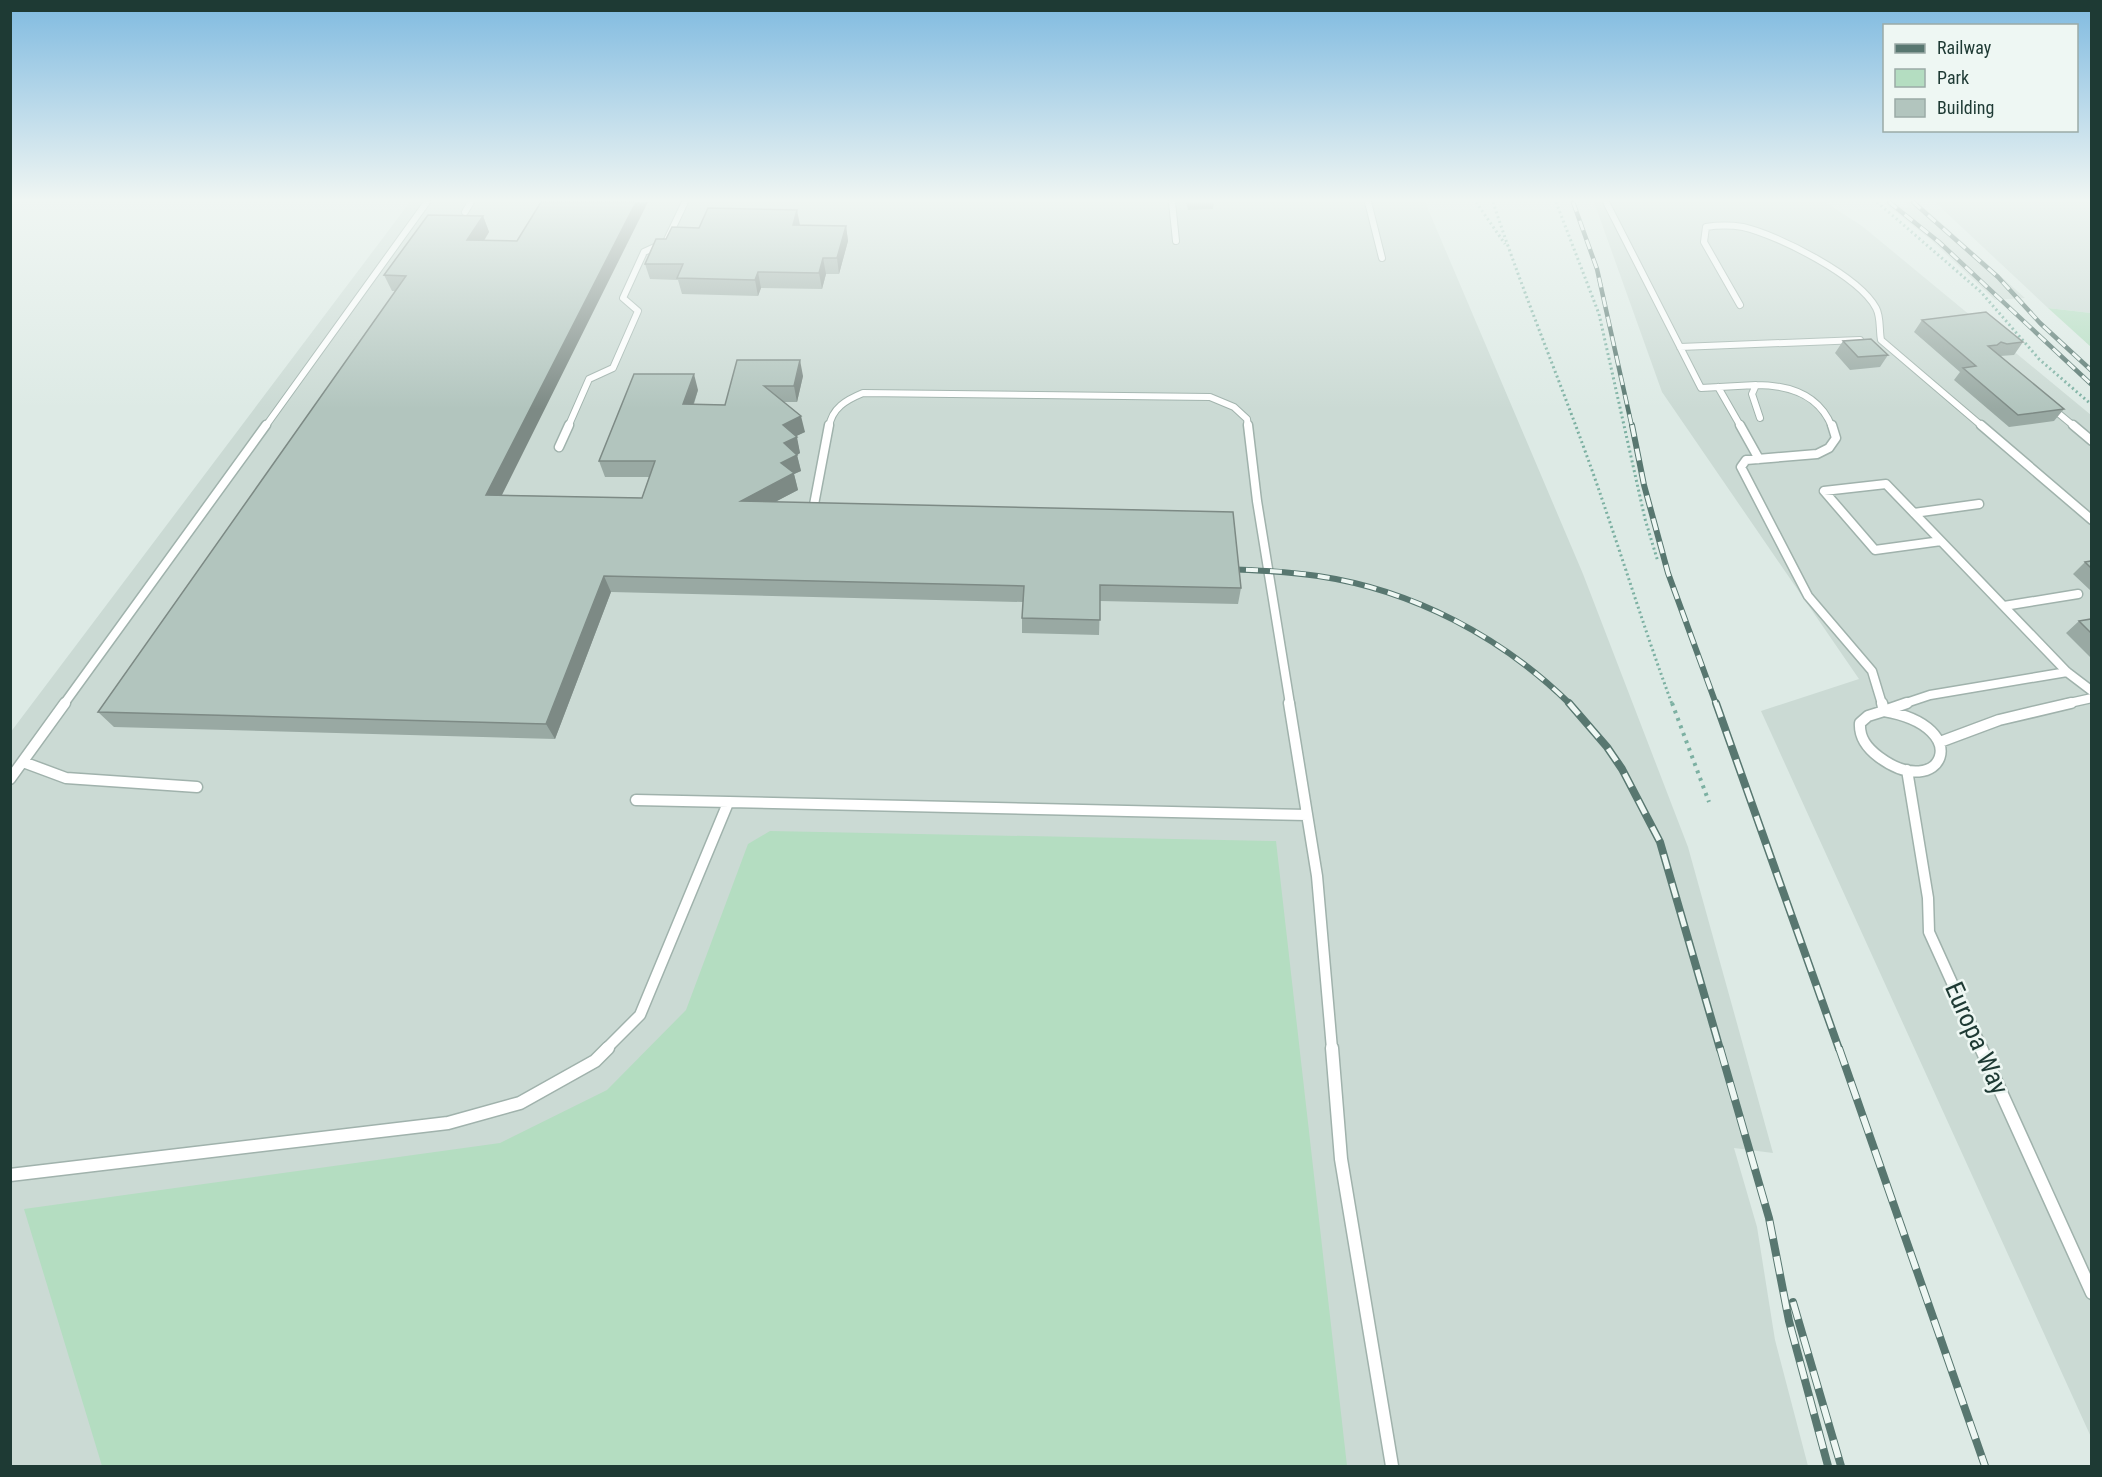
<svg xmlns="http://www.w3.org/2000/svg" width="2102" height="1477" font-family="'Roboto Condensed',sans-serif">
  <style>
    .built { fill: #cbdad4 }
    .green { fill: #b4ddc1 }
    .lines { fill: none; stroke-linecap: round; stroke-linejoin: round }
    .lane-far3-casing { stroke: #a0b2ac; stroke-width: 8 }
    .lane-far2-casing { stroke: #a0b2ac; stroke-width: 11 }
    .lane-far1-casing { stroke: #a0b2ac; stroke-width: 13 }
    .lane-casing { stroke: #a0b2ac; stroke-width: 15 }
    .path-far1 { stroke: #7cb0a2; stroke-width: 3; stroke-dasharray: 2 3; stroke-linecap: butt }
    .path { stroke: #7cb0a2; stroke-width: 4; stroke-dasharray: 3 5; stroke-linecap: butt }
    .lane-far3 { stroke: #fff; stroke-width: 6 }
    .lane-far2 { stroke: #fff; stroke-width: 8 }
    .lane-far1 { stroke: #fff; stroke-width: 10 }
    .lane { stroke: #fff; stroke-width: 12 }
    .rail-far3-casing { stroke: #587770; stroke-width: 4.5 }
    .rail-far2-casing { stroke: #587770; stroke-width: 6 }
    .rail-far1-casing { stroke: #587770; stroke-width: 8 }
    .rail-casing { stroke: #587770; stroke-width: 8 }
    .rail-far3 { stroke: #eef7f3; stroke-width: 3; stroke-dasharray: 10; stroke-linecap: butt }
    .rail-far2 { stroke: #eef7f3; stroke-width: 4; stroke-dasharray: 12; stroke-linecap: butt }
    .rail-far1 { stroke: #eef7f3; stroke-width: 5; stroke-dasharray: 15; stroke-linecap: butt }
    .rail { stroke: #eef7f3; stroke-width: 6; stroke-dasharray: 18; stroke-linecap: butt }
    .wall { fill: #99a9a3 }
    .shaded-wall { fill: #7d8a85 }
    .building { fill: #b2c5be; stroke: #7d8a85; stroke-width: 1.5 }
    .labels { text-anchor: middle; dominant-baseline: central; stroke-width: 5; stroke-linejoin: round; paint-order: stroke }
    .near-street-label { font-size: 26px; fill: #1e3a34; stroke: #eef7f3 }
  </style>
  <rect width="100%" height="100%" fill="#ddeae5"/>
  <path class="built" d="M410,202H1425L1583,574L1688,847L1773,1153L1734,1148L1757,1227L1775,1340L1808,1466H11L10,733Z
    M1594,202H1825L1862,226L2091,415V1437L1761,711L1859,679L1662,392Z
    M1883,202H1895L1905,208L1910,207L1904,202H1918L2025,298L1995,300L1931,240Z
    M1935,202H2091V313L2048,308Z"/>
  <path class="green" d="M2048,308L2091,313V347Z
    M770,831L1276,841L1347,1466H102L24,1209L500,1143L607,1090L686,1010L748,844Z"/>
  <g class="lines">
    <defs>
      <path id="lane-far3" d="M1172,202L1176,241
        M1368,202L1382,258
        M1606,202L1701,388L1756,385
        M465,212L471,202
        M1740,305L1704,242L1706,227C1719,225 1730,225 1743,227C1778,235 1859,276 1876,308C1881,317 1879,330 1881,340L1983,427
        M1680,347L1860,340
        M1718,387L1741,427
        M2052,408L2075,427
        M1760,418L1752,394L1756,385C1789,385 1819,394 1832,427
        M265,427L427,202
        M568,427L589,379L613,368L638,311L623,298L644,252L666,242L685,202
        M829,427C832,408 846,400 863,393L1210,397L1234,407L1247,419L1248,427"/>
      <path id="lane-far2" d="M1248,425L1257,501L1290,704
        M1740,425L1759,459
        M1832,425L1836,438L1829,448L1817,454L1746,460L1741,467L1808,596L1872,671L1882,704
        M1981,425L2092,520
        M2073,425L2092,441
        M559,447L569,425
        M1886,484L1941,541L1875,550L1824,491Z
        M813,510L829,425
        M1914,513L1979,504
        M1941,541L2067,672L2092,691
        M2004,606L2078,594
        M64,704L266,425
        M1903,704L1930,695L2067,672
        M2065,704L2092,698"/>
      <path id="lane-far1" d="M1289,703L1317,876L1332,1049
        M1882,703L1884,711L1907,703
        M1884,711C1977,727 1941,803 1879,757C1867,748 1859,738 1860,723L1868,716Z
        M1940,742L1999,720L2071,703
        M23,762L66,778L197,787
        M1907,770L1928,898L1929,932L1982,1049
        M10,779L65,703
        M636,800L1307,815
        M606,1049L640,1015L728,803"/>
      <path id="lane" d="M1332,1048L1341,1159L1392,1466
        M1981,1048L2092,1293
        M10,1175L448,1123L520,1103L595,1061L608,1048"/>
    </defs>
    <use href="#lane-far3" class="lane-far3-casing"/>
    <use href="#lane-far2" class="lane-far2-casing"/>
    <use href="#lane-far1" class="lane-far1-casing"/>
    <use href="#lane" class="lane-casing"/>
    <path class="path-far1" d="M1476,202L1505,244
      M1493,202C1526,303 1569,401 1603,502C1626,569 1647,637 1672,704
      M1556,202L1599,314L1645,519L1658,562
      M1877,202L1981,292L2039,359L2092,405"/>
    <path class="path" d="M1672,703L1709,802"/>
    <use href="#lane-far3" class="lane-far3"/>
    <use href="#lane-far2" class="lane-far2"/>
    <use href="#lane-far1" class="lane-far1"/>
    <use href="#lane" class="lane"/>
    <defs>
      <path id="rail-far3" d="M1573,202L1597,269L1632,427
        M1889,202L1939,242L2092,385
        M1913,202L1998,277L2040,323L2092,371"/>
      <path id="rail-far2" d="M1632,425L1644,485L1668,573L1716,704
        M1222,569C1254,570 1286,571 1318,576C1413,590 1502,637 1570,704"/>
      <path id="rail-far1" d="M1569,703L1607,747L1622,769L1660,842L1720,1049
        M1716,703L1839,1049"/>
      <path id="rail" d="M1720,1048L1769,1218L1789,1321L1828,1466
        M1839,1048L1985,1466
        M1793,1302L1841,1466"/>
    </defs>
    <use href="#rail-far3" class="rail-far3-casing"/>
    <use href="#rail-far2" class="rail-far2-casing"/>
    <use href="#rail-far1" class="rail-far1-casing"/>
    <use href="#rail" class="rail-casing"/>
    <use href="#rail-far3" class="rail-far3"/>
    <use href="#rail-far2" class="rail-far2"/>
    <use href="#rail-far1" class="rail-far1"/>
    <use href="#rail" class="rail"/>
  </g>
  <path class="wall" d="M1186,202H1214L1213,209L1188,210Z
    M483,216L489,232L484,241L502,495L642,498L649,477H605L599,461L698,390L694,404L725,405L737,360L803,376L797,402H784L805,432L796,436L800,453L797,455L801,471L794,474L798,490L775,502L1241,588L1238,604L1100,601L1099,635L1022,633V618L1023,602L611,592L555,739L114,727L98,712L396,291H392L384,275Z
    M800,225L846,226L848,241L839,274H826L822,289L761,288L758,296L682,294L678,280L650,279L645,264L666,239L699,228Z
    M1922,320L2023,342L2014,355L2000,356L2064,409L2054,421L2009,427L1954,380L1960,372L1914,332Z
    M1843,341L1888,355L1880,367L1850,370L1835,353Z
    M2091,561V591L2073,574L2085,562Z
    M2091,619V658L2066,633L2079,621Z"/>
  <path class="shaded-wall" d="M636,202H648L494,511L486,495Z
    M797,210L800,225H793Z
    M483,216L489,232L474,256L467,240Z
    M846,226L848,241L839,274L837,258Z
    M823,258L826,274L822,289L819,273Z
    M758,272L761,288L758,296L755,280Z
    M800,360L803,376L797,402L794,386Z
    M694,374L698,390L688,420L683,404Z
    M801,416L805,432L786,441L783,425Z
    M797,437L800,453L797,455L801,471L794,474L798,490L746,517L741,501L781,463L784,443Z
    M604,576L611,592L555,739L546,724Z"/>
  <path class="building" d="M541,202H636L486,495L642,498L655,461H599L634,374H694L683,404L725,405L737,360H800L794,386H764L801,416L783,425L797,437L784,443L797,455L781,463L794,473L741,501L1233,512L1241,588L1100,585V620L1022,618L1024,586L604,576L546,724L98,712L406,276L384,275L428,215L483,216L467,240L517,241Z
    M708,208L797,210L793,225L846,226L837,258H823L819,273L758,272L755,280L677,278L683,264H645L656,239H666L672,227L699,228Z
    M1986,312L2023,342L2007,344L2001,342L1997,345L1988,346L2064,409L2018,415L1963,368L1976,366L1922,320Z
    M1871,339L1888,355L1858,357L1843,341Z
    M2091,561V568L2085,562Z
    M2091,619V633L2079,621Z"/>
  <linearGradient id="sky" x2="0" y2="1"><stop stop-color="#7fbae0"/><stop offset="0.49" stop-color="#f0f6f3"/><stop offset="1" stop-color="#f0f6f3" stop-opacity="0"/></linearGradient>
  <rect width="2102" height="409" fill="url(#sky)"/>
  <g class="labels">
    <g class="near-street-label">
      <text transform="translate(1977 1038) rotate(66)">Europa Way</text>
    </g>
  </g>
  <rect width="2102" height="1477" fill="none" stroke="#1e3a34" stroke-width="24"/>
  <rect x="1883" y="24" width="195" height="108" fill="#eef7f3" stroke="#9baba7" stroke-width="1.5"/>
  <rect x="1895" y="44" width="30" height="9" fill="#587770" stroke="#9baba7" stroke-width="1.5"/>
  <text x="1937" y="54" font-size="18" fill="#1e3a34">Railway</text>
  <rect x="1895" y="69" width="30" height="18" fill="#b4ddc1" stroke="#9baba7" stroke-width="1.5"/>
  <text x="1937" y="84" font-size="18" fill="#1e3a34">Park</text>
  <rect x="1895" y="99" width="30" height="18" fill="#b2c5be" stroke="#9baba7" stroke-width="1.5"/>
  <text x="1937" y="114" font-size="18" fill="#1e3a34">Building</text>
</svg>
